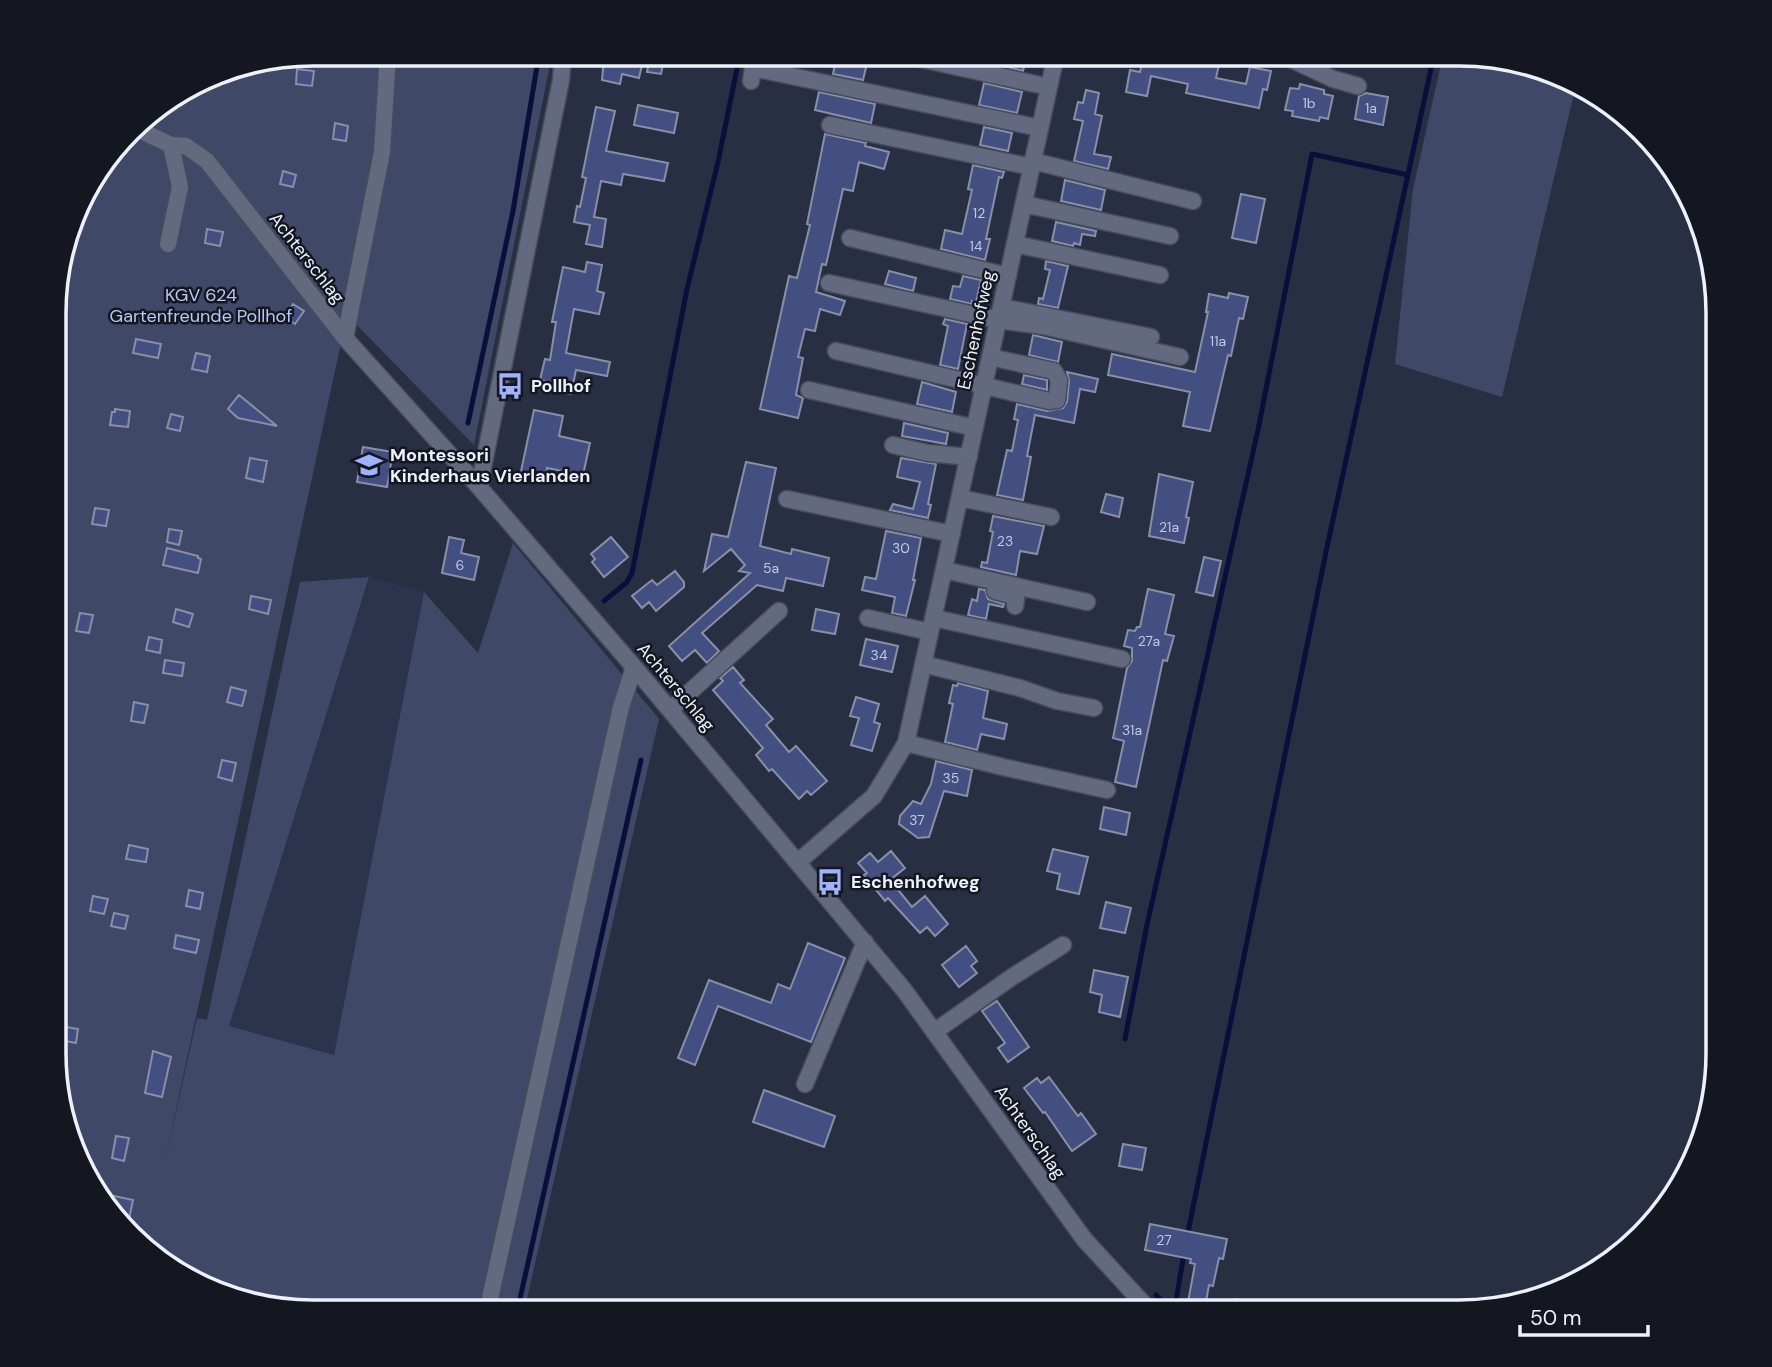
<svg xmlns="http://www.w3.org/2000/svg" width="1772" height="1367" font-family="'DM Sans',sans-serif">
  <style>
    .built { fill: #2c334d }
    .green { fill: #404867 }
    .lines { fill: none; stroke-linecap: round; stroke-linejoin: round }
    .stream { stroke: #0a0e3a; stroke-width: 5 }
    .building { fill: #434f81; stroke: #888fa7; stroke-width: 2 }
    .minor-casing { stroke: #474b5c; stroke-width: 19 }
    .minor { stroke: #636a80; stroke-width: 16 }
    .labels { text-anchor: middle; dominant-baseline: central; stroke-width: 5; stroke-linejoin: round; paint-order: stroke }
    .number-label { font-size: 14px; fill: #c2c8df }
    .street-label { font-size: 18px; fill: #edf1fe; stroke: #151720 }
    .park-label { font-size: 18px; fill: #b9c7f7; stroke: #151720 }
    .poi-label { font-size: 18px; font-weight: bold; fill: #edf1fe; stroke: #151720; text-anchor: start }
    .rim { fill: none; stroke: #edf1fe; stroke-width: 3.5 }
  </style>
  <rect width="100%" height="100%" fill="#292f42"/>
  <path class="built" d="M369,577L424,592L334,1055L229,1027Z"/>
  <path class="green" d="M313,54H552L474,445L347,315L163,1170L197,1018L207,1020L300,582L369,577L229,1026L334,1055L424,592L478,653L513,543L659,719L524,1312H297L215,1293L143,1249L81,1169L55,1071L57,279L89,184L143,118L230,68Z
    M1443,55C1485,55 1540,63 1576,85L1502,397L1395,364L1413,189Z"/>
  <g class="lines">
    <path class="stream" d="M468,423L513,211L539,54
      M604,601L627,582L632,573L687,289L718,162L740,54
      M1125,1039L1147,925L1258,430L1312,154L1408,175
      M1187,1237L1326,552L1434,55
      M1156,1295L1171,1309L1175,1307L1184,1253
      M517,1312L641,760"/>
  </g>
  <path class="building" d="M837,54L868,59L863,80L833,74Z
    M1008,55H1027L1023,71L999,65L1001,56L1008,58Z
    M1144,55H1196L1220,60L1216,78L1246,84L1250,67L1271,71L1267,90L1263,89L1259,108L1186,93L1188,84L1151,76L1147,96L1126,92L1130,70L1140,72Z
    M604,57L642,65L639,78L622,74L620,84L602,80Z
    M650,57L664,60L661,74L647,72Z
    M297,69L314,71L312,86L296,84Z
    M984,83L1022,92L1017,113L979,105Z
    M1300,84L1324,90V94L1333,96L1328,119L1320,117L1319,121L1292,116L1293,111L1285,110L1290,88L1299,89Z
    M1086,90L1099,93L1095,114L1102,116L1094,154L1111,157L1108,169L1074,161L1083,121L1074,119L1078,102L1083,103Z
    M819,92L875,104L871,123L815,110Z
    M1366,93L1388,97L1383,125L1355,119L1359,96Z
    M638,105L678,113L674,133L634,125Z
    M596,107L615,111L606,151L668,163L664,181L623,174L621,185L601,181L594,217L606,219L602,247L586,244L590,225L574,222L577,206L580,207L586,178L582,177Z
    M335,123L348,126L346,141L333,139Z
    M984,127L1012,133L1008,151L980,145Z
    M825,134L866,143L865,146L889,152L884,169L859,162L853,191L843,189L826,265L822,264L816,292L845,301L840,315L820,309L815,331L805,329L798,357L803,358L796,395L803,398L798,418L760,409L789,276L797,278L810,225L807,224Z
    M973,165L1004,172L1002,178L999,177L986,239H990L985,260L941,249L945,230L962,234L972,190L968,189Z
    M283,171L296,175L293,187L280,184Z
    M1065,180L1105,190L1101,210L1061,201Z
    M1241,194L1265,199L1256,243L1232,238Z
    M1056,222L1096,231L1095,236L1082,234L1080,245L1074,243L1073,246L1052,241Z
    M207,229L223,232L220,246L205,243Z
    M1046,261L1068,266L1058,308L1038,304L1039,298L1043,299L1050,270L1045,269Z
    M587,262L602,265L597,291L604,293L599,314L574,309L566,353L610,362L607,376L576,370L571,394L557,391L558,384L540,380L545,359L550,360L556,322H552L563,267L585,272Z
    M889,271L916,278L913,291L885,284Z
    M963,276L981,280L976,302L972,301V304L950,299L953,286L960,287Z
    M1229,293L1248,297L1243,319L1239,318L1231,356L1228,355L1210,431L1183,426L1190,392L1108,375L1112,354L1195,372L1208,312H1206L1209,294L1228,298Z
    M293,304L304,311L295,324L284,317Z
    M945,319L967,324L958,369L940,365L948,326L943,324Z
    M1033,335L1062,342L1058,362L1029,355Z
    M136,339L161,344L158,358L133,353Z
    M196,353L210,356L207,372L192,369Z
    M1067,372L1098,379L1095,392L1080,389L1074,423L1035,415L1027,456L1031,457L1023,500L997,495L1007,450L1012,451L1018,420L1014,419L1017,404L1047,411L1063,408L1067,402L1069,381Z
    M1024,375L1047,380V390L1022,384Z
    M922,382L956,392L952,412L917,404Z
    M239,395L277,426L238,418L228,409Z
    M115,409L130,411L128,427L110,425L112,412H115Z
    M534,410L563,416L559,436L590,443L583,475L547,468L544,482L520,476Z
    M171,414L183,417L180,431L167,428Z
    M904,423L948,433L946,444L902,436Z
    M363,447L393,452L387,487L357,482Z
    M250,458L267,461L263,482L246,478Z
    M901,458L936,464L928,504L931,505L928,518L890,510L893,504L913,509L920,482L897,477Z
    M746,462L776,468L760,546L791,554L792,549L829,558L823,586L786,578L783,591L757,585L702,633L719,651L707,663L695,650L682,661L669,646L750,573L739,571L745,565L731,549L704,571L712,534L728,537Z
    M1159,474L1193,482L1186,517L1189,518L1184,543L1149,536Z
    M1106,494L1123,498L1119,517L1101,512Z
    M95,508L109,510L106,526L92,524Z
    M993,516L1044,526L1037,554L1020,551L1016,575L981,567L982,562L987,563L993,532L990,531Z
    M169,529L182,531L179,545L167,542Z
    M886,531L921,538L913,580H915L906,616L892,613L895,597L862,590L865,577L876,579Z
    M449,537L464,540L461,553L479,557L474,580L442,573Z
    M611,537L628,557L604,577L592,562L595,559L591,554Z
    M167,548L198,556V558L201,559L198,573L163,565Z
    M1204,557L1221,561L1213,596L1196,592Z
    M675,571L684,582V587L656,611L649,602L642,608L632,596L652,580L657,585Z
    M979,589L985,590L988,599L1004,604L1003,607L989,604L986,619L968,615L972,599L977,601Z
    M1148,589L1174,595L1165,634L1174,636L1167,661L1163,660L1136,787L1115,782L1124,741L1113,738L1127,668L1132,661V648L1124,646L1128,630L1135,631L1137,627H1140Z
    M251,596L271,600L268,614L249,609Z
    M176,609L193,614L189,627L173,622Z
    M816,609L839,614L835,634L812,630Z
    M80,613L93,615L89,633L76,631Z
    M149,637L162,640L160,653L146,650Z
    M866,639L898,646L892,672L860,665Z
    M165,660L184,663L182,676L163,673Z
    M733,667L744,680L740,683L773,719L766,725L789,752L796,746L827,781L811,795L807,791L799,799L772,769L769,771L756,755L763,748L713,690L723,681L720,678Z
    M958,683L988,691L983,718L1007,724L1004,739L981,734L977,750L945,742L953,704L949,703L953,685L957,686Z
    M231,687L246,691L242,706L227,702Z
    M856,697L879,704L874,722L880,724L872,751L851,745L859,718L850,716Z
    M134,702L148,705L144,723L131,721Z
    M222,760L236,763L232,781L218,777Z
    M936,761L972,770L967,796L944,791L929,837L918,838L899,824L900,816L913,801L921,804L931,784Z
    M1104,807L1130,813L1126,835L1100,829Z
    M129,845L148,849L146,862L126,859Z
    M1053,849L1088,857L1079,894L1057,889L1060,874L1047,871Z
    M891,851L905,868L890,880L912,907L925,896L948,924L935,936L927,927L920,933L888,898L885,901L864,875L867,873L858,863L870,853L878,862Z
    M189,890L203,893L200,909L186,906Z
    M93,896L108,899L104,914L90,911Z
    M1106,902L1131,908L1125,933L1100,928Z
    M114,913L128,916L125,929L111,926Z
    M176,935L199,940L196,953L174,948Z
    M808,943L845,958L811,1042L718,1006L695,1065L678,1058L709,980L771,1003L778,984L790,989Z
    M966,946L977,961L971,966L977,973L959,987L942,965Z
    M1094,970L1128,977L1120,1017L1099,1012L1102,995L1090,992Z
    M997,1001L1029,1047L1008,1062L998,1048L1005,1043L982,1011Z
    M55,1025L78,1029L76,1043L55,1039Z
    M153,1051L171,1057L162,1097L145,1093Z
    M1049,1077L1078,1116L1081,1113L1096,1134L1072,1151L1045,1112L1043,1113L1024,1088L1037,1078L1041,1083Z
    M764,1090L835,1116L824,1147L753,1122Z
    M116,1136L129,1138L124,1161L112,1158Z
    M1123,1144L1146,1148L1142,1170L1119,1166Z
    M114,1196L133,1200L129,1219L118,1217L111,1208Z
    M1150,1224L1227,1239L1223,1259L1219,1258L1213,1286L1209,1285L1204,1313H1186L1195,1264L1190,1263L1191,1259L1145,1250Z
    M1235,1299L1272,1305V1313H1232Z"/>
  <g class="lines">
    <defs>
      <path id="minor" d="M903,55L1049,87
        M1282,55L1333,79L1358,86
        M751,81L753,68L1040,128
        M830,125L1032,167
        M135,128L171,145L186,146L207,161L345,338L479,487L634,667L904,990L1084,1239L1152,1313
        M1033,161L1193,201
        M1024,204L1170,236
        M850,238L1008,276
        M168,244L180,187L171,145
        M1015,244L1160,275
        M829,283L998,320L1043,326L1180,357
        M1001,307L1151,337
        M345,338L382,152L388,54
        M836,351L1049,401L1057,400L1059,380L1054,371L990,357
        M809,390L975,428
        M893,445L928,453L969,457
        M479,487L561,80L563,54
        M960,498L1051,517
        M787,499L952,534
        M944,570L1087,602
        M995,591L1014,596L1016,599L1015,606
        M868,618L930,632
        M934,618L1122,659
        M923,664L1020,688L1057,701L1094,708
        M670,710L779,611
        M906,743L1003,767L1107,790
        M798,862L874,796L906,743L1056,55
        M934,1032L1012,977L1063,945
        M805,1084L865,942
        M487,1312L621,707L634,667"/>
    </defs>
    <use href="#minor" class="minor-casing"/>
    <use href="#minor" class="minor"/>
  </g>
  <defs>
    <symbol id="bus-bare" viewBox="-9 -9 18 18"><path d="M-5-6H5V4H4V6H2V4H-2V6H-4V4H-5ZM-3.5-4V0h7V-4ZM-3.5 1.2v1.5H-2V1.2ZM2 1.2v1.5H3.5V1.2Z" fill="#9fb3fd" stroke="#151720" stroke-width="2.5" paint-order="stroke"/></symbol>
    <symbol id="school-bare" viewBox="-9 -9 18 18"><path d="M0-5L7-2L0 1L-7-2ZM-4 1L0 2.5L4 1V4Q0 6-4 4Z" fill="#9fb3fd" stroke="#151720" stroke-width="2.5" paint-order="stroke"/></symbol>
  </defs>
  <g fill-rule="evenodd">
    <use href="#bus-bare" x="491" y="367" width="38" height="38"/>
    <use href="#school-bare" x="350" y="446" width="38" height="38"/>
    <use href="#bus-bare" x="811" y="863" width="38" height="38"/>
  </g>
  <g class="labels">
    <g class="number-label">
      <text x="1309" y="103">1b</text>
      <text x="1371" y="108">1a</text>
      <text x="979" y="213">12</text>
      <text x="976" y="246">14</text>
      <text x="1218" y="341">11a</text>
      <text x="1169" y="527">21a</text>
      <text x="1005" y="541">23</text>
      <text x="901" y="548">30</text>
      <text x="460" y="565">6</text>
      <text x="771" y="568">5a</text>
      <text x="1149" y="641">27a</text>
      <text x="879" y="655">34</text>
      <text x="1132" y="730">31a</text>
      <text x="951" y="778">35</text>
      <text x="917" y="820">37</text>
      <text x="1164" y="1240">27</text>
    </g>
    <g class="street-label">
      <text transform="translate(307 258) rotate(52)">Achterschlag</text>
      <text transform="translate(976 330) rotate(-78)">Eschenhofweg</text>
      <text transform="translate(676 687) rotate(50)">Achterschlag</text>
      <text transform="translate(1030 1132) rotate(55)">Achterschlag</text>
    </g>
    <g class="park-label">
      <text x="201" y="295">KGV 624<tspan x="201" dy="21">Gartenfreunde Pollhof</tspan></text>
    </g>
    <g class="poi-label">
      <text x="531" y="386">Pollhof</text>
      <text x="390" y="455">Montessori<tspan x="390" dy="21">Kinderhaus Vierlanden</tspan></text>
      <text x="851" y="882">Eschenhofweg</text>
    </g>
  </g>
  <path d="M0 0H1772V1367H0ZM313 66H1459A247 247 0 0 1 1706 313V1053A247 247 0 0 1 1459 1300H313A247 247 0 0 1 66 1053V313A247 247 0 0 1 313 66Z" fill="#151720" fill-rule="evenodd"/>
  <path class="rim" d="M313 66H1459A247 247 0 0 1 1706 313V1053A247 247 0 0 1 1459 1300H313A247 247 0 0 1 66 1053V313A247 247 0 0 1 313 66Z"/>
  <path d="M1520 1325v10h128v-10" fill="none" stroke="#edf1fe" stroke-width="3.5"/>
  <text x="1530" y="1325" font-size="21" fill="#edf1fe" stroke="#151720" stroke-width="5" paint-order="stroke">50 m</text>
</svg>
